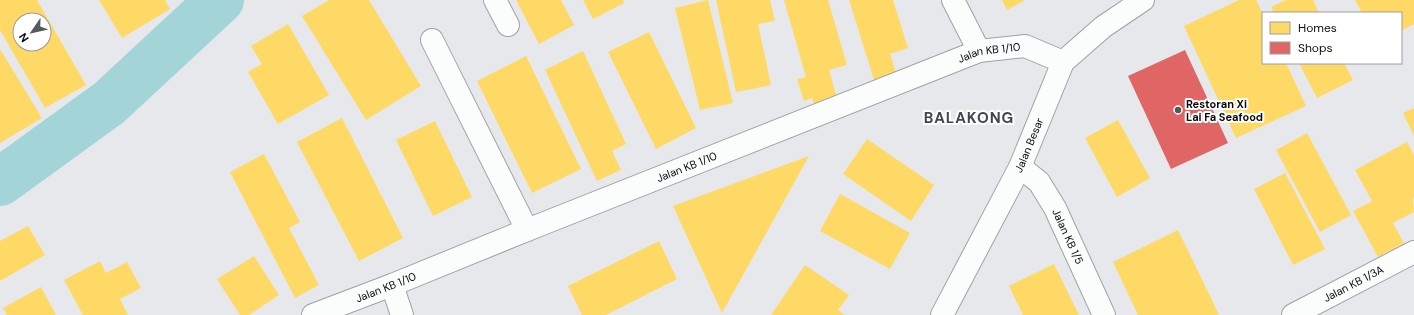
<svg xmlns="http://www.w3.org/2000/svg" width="1414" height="315" font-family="'DM Sans',sans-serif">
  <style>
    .homes { fill: #ffd966; fill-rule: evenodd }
    .shops { fill: #e06666 }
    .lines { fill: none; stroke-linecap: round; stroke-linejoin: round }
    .river { stroke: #a3d5d8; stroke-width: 48 }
    .minor-casing { stroke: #a0a1a4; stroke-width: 24 }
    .minor { stroke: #fbfcfc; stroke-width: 22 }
    .poi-dot { fill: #57585c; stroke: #fff; stroke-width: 1.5 }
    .labels { text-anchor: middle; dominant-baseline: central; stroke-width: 4; stroke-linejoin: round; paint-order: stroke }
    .street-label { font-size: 11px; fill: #0a0b0e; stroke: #fff }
    .poi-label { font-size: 11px; font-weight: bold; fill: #0a0b0e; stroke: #fff; text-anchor: start }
    .district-label { font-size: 15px; font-weight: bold; letter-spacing: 1px; fill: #42464d; stroke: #fff }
  </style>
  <rect width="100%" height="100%" fill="#e6e8ec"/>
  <path class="homes" d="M0,0H37L86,85L45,108L0,30ZM20,20H44V44H20Z
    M99,0H165L170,9L122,38Z
    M329,0H369L421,86L366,120L302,16Z
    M516,0H561L574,25L539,44Z
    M583,0H623L624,3L593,19Z
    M708,0L733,103L700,110L675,8Z
    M716,0H770L775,21L758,24L771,85L736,92Z
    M784,0H828L847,65L829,70L838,102L816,109L812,98L804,101L797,79L806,77Z
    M849,0H893L908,48L890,54L897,76L875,83Z
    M1002,0H1025L1007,10Z
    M1239,0H1256L1263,14V63H1286L1306,106L1236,138L1184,26Z
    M1286,0H1313L1319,13H1274L1271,7Z
    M1355,0H1414V24L1401,31V13H1362Z
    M288,24L329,95L278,124L248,72L262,64L251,46Z
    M649,32L696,128L656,149L608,52Z
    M0,49L42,118L0,143Z
    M583,51L626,144L612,151L621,170L597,181L545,70Z
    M526,56L581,169L532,193L477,81Z
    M1299,63H1344L1353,80L1317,98Z
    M1414,108V136L1403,113Z
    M342,118L403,238L359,261L297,142Z
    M1118,120L1150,178L1117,197L1085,138Z
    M435,121L472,197L433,216L396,140Z
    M1307,133L1351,215L1320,232L1276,150Z
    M867,139L934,185L911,221L843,174Z
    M1407,142L1414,155V197L1413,198L1414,212L1393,223L1404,243L1378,257L1353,211L1372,201L1355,170Z
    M264,154L300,222L289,228L319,285L295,298L230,172Z
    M809,156L722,313L673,206Z
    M1285,173L1325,249L1293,265L1254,189Z
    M840,194L910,233L890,269L820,231Z
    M28,226L45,255L0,281V241Z
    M1178,230L1212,300L1219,315H1138L1113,262Z
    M659,241L677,279L606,315H582L568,286Z
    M254,256L279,295L249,315H240L217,279Z
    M100,261L106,273L127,262L141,288L120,299L128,315H83L64,280Z
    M1054,264L1079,315H1023L1009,286Z
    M805,265L849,295L838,310L845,315H771Z
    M41,287L56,315H7L3,308Z"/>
  <path class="shops" d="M1185,50L1228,143L1171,169L1128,76Z"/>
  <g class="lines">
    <path class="river" d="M0,182L109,103L220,0"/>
    <defs>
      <g id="minor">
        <path d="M495,0L508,25"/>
        <path d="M953,0L979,51"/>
        <path d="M432,40L527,230"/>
        <path id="s1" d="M1020,167L1039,182L1055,208L1104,315"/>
        <path d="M392,285L402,315"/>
        <path id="s2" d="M313,315L392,285L527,230L979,51L1025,46L1063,62"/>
        <path id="s3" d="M942,315L1020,167L1063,62L1103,27L1143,0"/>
        <path id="s4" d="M1293,315L1414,252"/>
      </g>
    </defs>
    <use href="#minor" class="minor-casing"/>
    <use href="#minor" class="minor"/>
  </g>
  <circle class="poi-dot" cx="1178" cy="110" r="4"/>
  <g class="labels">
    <g class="street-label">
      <text stroke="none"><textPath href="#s2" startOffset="726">Jalan KB 1/10</textPath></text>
      <text stroke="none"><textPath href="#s3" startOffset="191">Jalan Besar</textPath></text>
      <text stroke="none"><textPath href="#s2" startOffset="402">Jalan KB 1/10</textPath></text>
      <text stroke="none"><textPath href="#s1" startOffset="86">Jalan KB 1/5</textPath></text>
      <text stroke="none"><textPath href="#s4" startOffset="68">Jalan KB 1/3A</textPath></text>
      <text stroke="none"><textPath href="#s2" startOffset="78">Jalan KB 1/10</textPath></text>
    </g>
    <g class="poi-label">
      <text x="1186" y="104">Restoran Xi<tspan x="1186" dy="13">Lai Fa Seafood</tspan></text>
    </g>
    <g class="district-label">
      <text x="969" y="118">BALAKONG</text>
    </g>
  </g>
  <rect x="1262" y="12" width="140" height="52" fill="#ffffff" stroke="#9d9d9f"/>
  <rect x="1270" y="22" width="20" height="12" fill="#ffd966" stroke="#9d9d9f"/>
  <text x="1298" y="32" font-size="12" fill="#0a0b0e">Homes</text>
  <rect x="1270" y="42" width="20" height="12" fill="#e06666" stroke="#9d9d9f"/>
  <text x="1298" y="52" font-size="12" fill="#0a0b0e">Shops</text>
  <g transform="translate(32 32) rotate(236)"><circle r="19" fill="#ffffff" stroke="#9d9d9f"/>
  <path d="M0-3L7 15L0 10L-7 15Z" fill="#57585c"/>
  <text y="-6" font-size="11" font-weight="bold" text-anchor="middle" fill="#0a0b0e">N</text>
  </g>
</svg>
